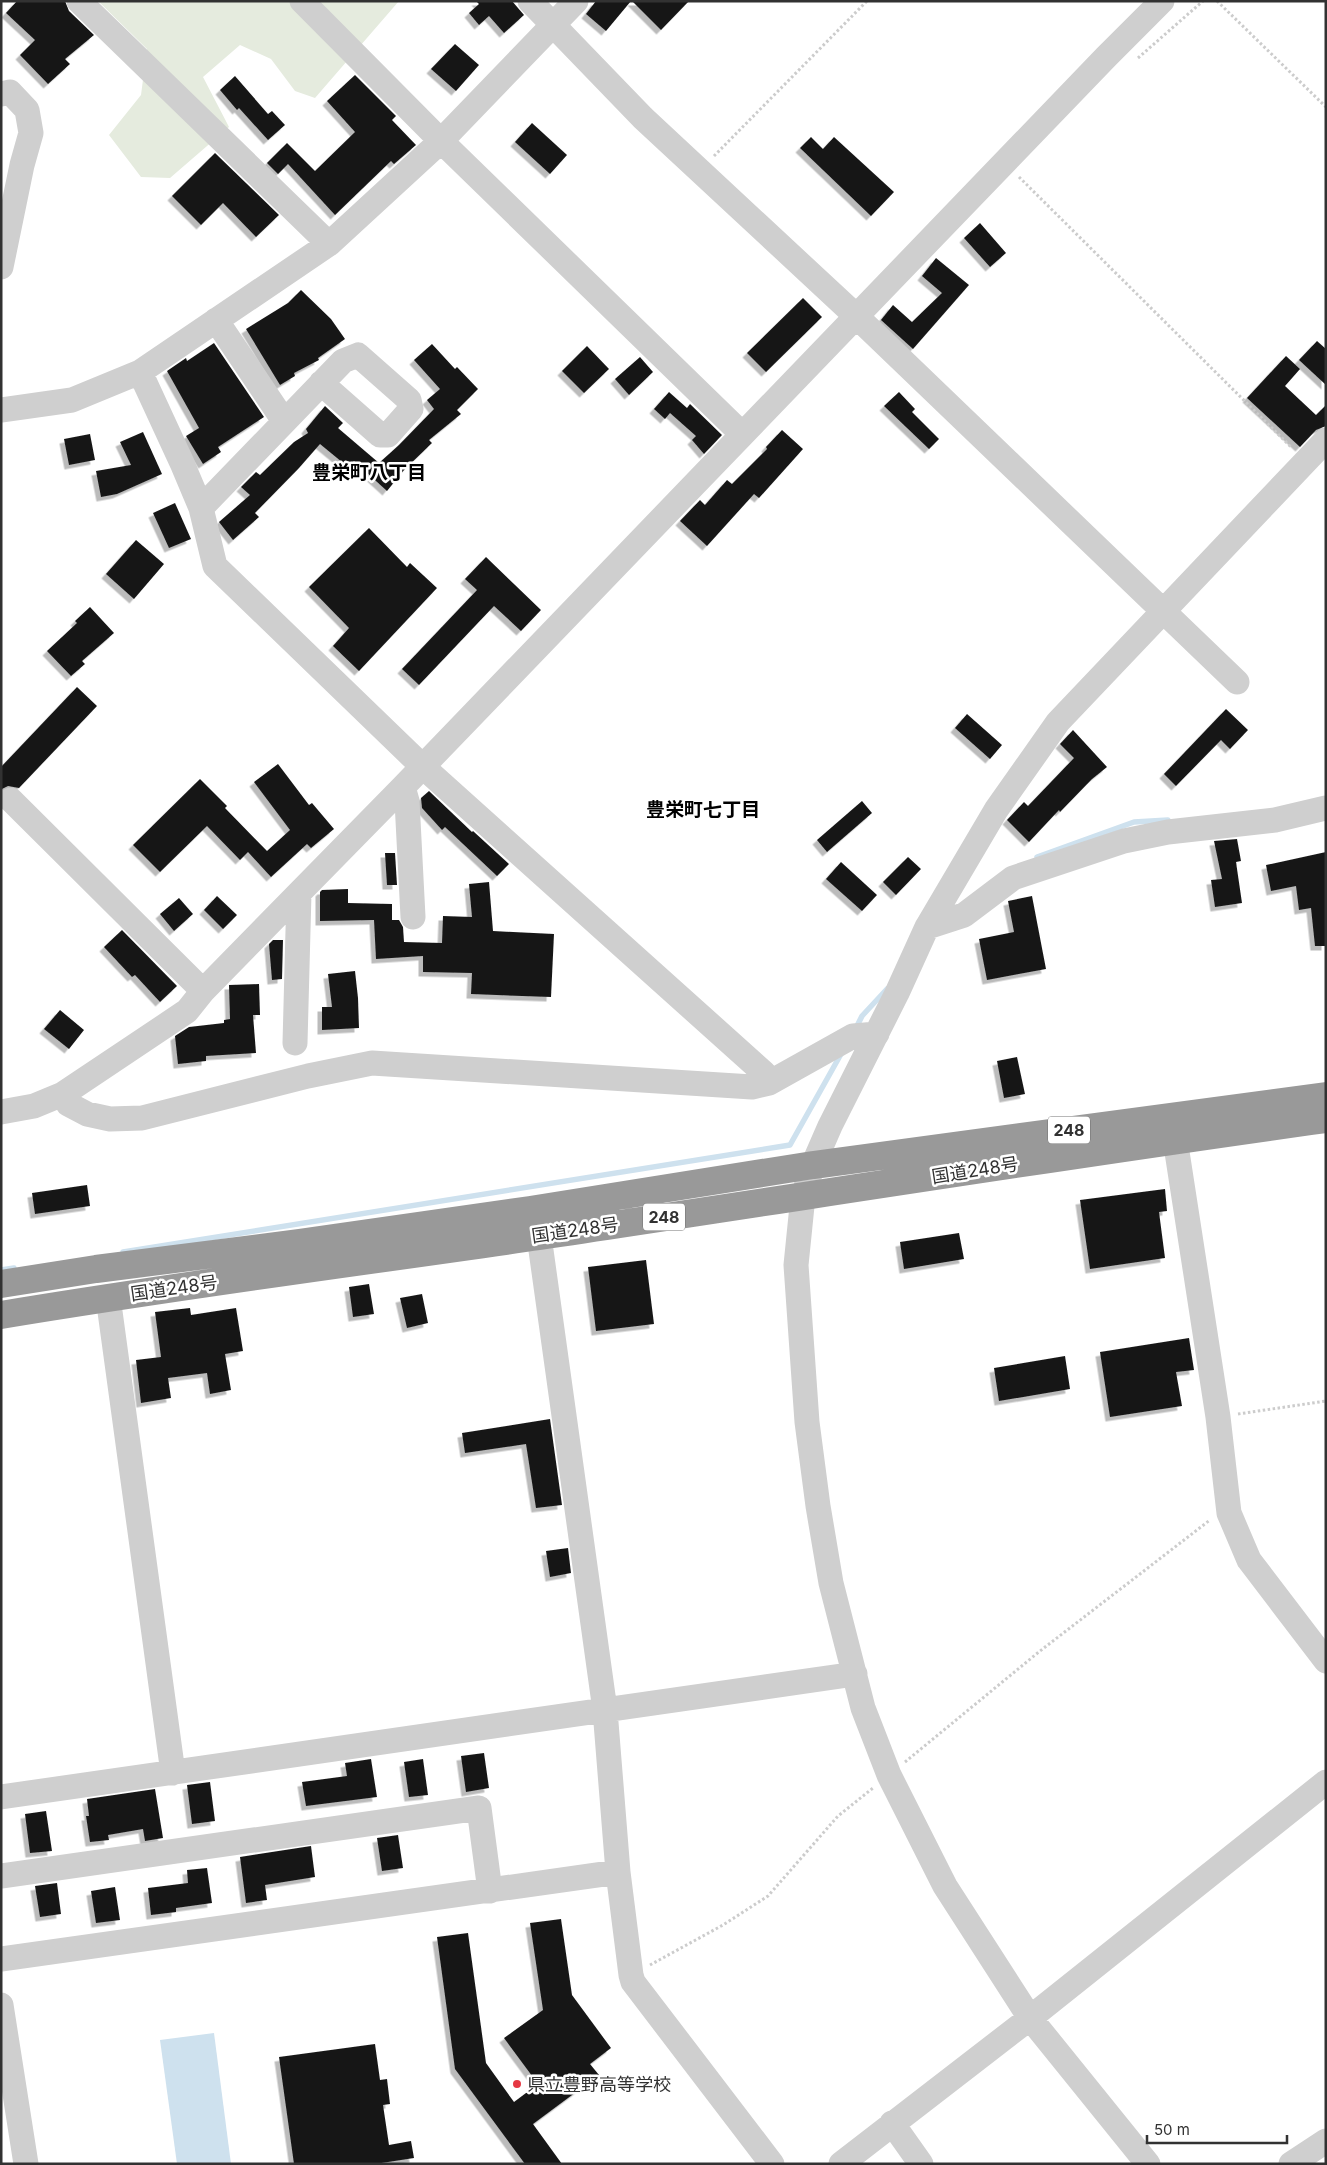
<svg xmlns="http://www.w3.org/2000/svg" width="1327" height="2165" font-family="Inter,'Noto Sans JP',sans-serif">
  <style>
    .green { fill: #e5ebde }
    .water { fill: #cee1ee }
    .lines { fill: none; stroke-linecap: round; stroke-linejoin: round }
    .stream { stroke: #cee1ee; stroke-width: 5.5 }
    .building { fill: #191919; filter: url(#shadow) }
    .path { stroke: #ccc; stroke-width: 3; stroke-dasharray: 2.5 2.5; stroke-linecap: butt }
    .minor { stroke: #cfcfcf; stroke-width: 25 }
    .highway { stroke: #999; stroke-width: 28 }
    .poi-dot { fill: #e53843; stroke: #fff; stroke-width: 2 }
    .labels { text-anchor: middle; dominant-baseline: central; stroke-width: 5; stroke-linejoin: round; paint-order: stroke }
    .shield { fill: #fff; stroke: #707070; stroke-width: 1 }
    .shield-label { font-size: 16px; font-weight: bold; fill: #323232 }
    .street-label { font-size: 18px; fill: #323232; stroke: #fff }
    .poi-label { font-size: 18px; fill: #323232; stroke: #fff; text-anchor: start }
    .neighbourhood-label { font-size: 19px; font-weight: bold; fill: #000; stroke: #fff }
  </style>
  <defs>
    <filter id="shadow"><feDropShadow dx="-4.5" dy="4.5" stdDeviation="0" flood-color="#0004"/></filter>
  </defs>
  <rect width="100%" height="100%" fill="#fff"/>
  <path class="green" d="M98,1H399L315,98L295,91L271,59L240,45L203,77L229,127L170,178L141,177L109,135L141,95L147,49Z"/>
  <path class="water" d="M214,2033L231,2164H177L160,2040Z"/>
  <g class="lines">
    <path class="stream" d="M1037,857L1134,822L1168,820
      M856,1028L862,1016L887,989
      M123,1252L790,1145L841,1054
      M1,1270L14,1268"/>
  </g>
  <path class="building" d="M17,1H65L69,11L94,35L65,59L70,64L48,84L20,55L35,40L6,13Z
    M476,1H512L524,15L504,33L489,16L479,25L469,13L479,4Z
    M596,1H631L606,31L586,14Z
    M632,1H689L661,30Z
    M455,44L479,65L456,91L431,69Z
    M355,75L396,116L392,120L416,145L394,164L391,161L335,215L288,164L278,174L267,163L287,143L315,171L355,132L327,101Z
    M235,76L268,114L272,111L285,125L268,140L239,108L237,110L220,90Z
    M532,123L567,155L550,174L515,142Z
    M811,137L823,149L834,137L894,192L871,216L800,148Z
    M215,153L279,215L256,237L223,203L201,225L172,196Z
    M980,223L1006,253L990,267L964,238Z
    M936,258L969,285L913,349L881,320L893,305L912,322L942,293L922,276Z
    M301,290L331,319L345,339L318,358L319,360L294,373L295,376L280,385L246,329L288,303Z
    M803,298L822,317L766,372L747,353Z
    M1317,341L1326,349V385L1299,360Z
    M214,343L264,417L218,447L221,452L203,464L186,436L199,428L167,371L186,358L187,361Z
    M432,344L455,369L457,367L478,389L457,410L461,414L429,440L432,443L404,470L387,491L354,461L348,467L320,444L299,468L255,513L259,517L233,540L219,522L250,495L241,487L256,472L260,475L294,442L308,433L306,429L325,406L343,423L338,428L379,463L399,445L434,409L427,400L440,389L414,360Z
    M587,346L609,369L584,393L562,371Z
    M1286,356L1300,369L1285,386L1316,415L1326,405V426L1316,430L1300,447L1247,398Z
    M640,357L653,372L629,395L615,379Z
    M669,392L687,408L690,404L722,435L704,454L692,440L696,436L670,413L665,419L654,409Z
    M899,392L915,409L912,412L939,439L929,449L884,406Z
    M782,430L803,449L759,498L754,494L707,546L680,521L700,500L705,505L727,480L732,484L767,449L766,447Z
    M143,432L162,474L117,494L101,497L96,471L131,465L120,442Z
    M90,434L95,460L69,465L64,439Z
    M175,503L191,539L169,548L153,513Z
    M369,528L407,567L410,563L437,588L359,671L333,646L349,628L309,587Z
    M136,540L164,564L134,599L106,574Z
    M486,557L541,610L521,631L494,606L419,685L402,669L477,590L465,579Z
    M90,607L114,633L82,661L85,664L71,676L47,651L77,623L75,621Z
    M77,687L97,706L19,788L8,786L2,789L1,767Z
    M1226,709L1248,730L1230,749L1221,740L1176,786L1164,774Z
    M967,714L1002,745L990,759L955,728Z
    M1073,730L1107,767L1092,779L1060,812L1059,810L1029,842L1007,820L1024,802L1028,806L1074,758L1060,744Z
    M278,764L309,805L312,803L334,829L311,848L307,844L271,877L248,852L240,860L207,826L160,872L133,845L200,779L227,806L225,808L267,851L290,830L254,782Z
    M429,791L472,832L473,831L509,864L497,876L445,827L442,830L422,808L421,798Z
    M862,801L872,813L827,852L817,840Z
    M1237,839L1241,861L1236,862L1242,903L1215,907L1211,880L1222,879L1214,841Z
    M1326,852V946H1315L1311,908L1299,910L1296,886L1271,891L1266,865Z
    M385,853H395L397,885H387Z
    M908,857L921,869L896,895L883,882Z
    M841,862L877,895L862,911L826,879Z
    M489,882L493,931L554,934L551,997L471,994L472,973L423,972V956L376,959L374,920L320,921V892L322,890L348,889V903L392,904V920H399L403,927L404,942L442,943L443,916L472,917L469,884Z
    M217,896L237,915L223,929L204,910Z
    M1032,896L1046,969L987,980L979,939L1014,932L1008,901Z
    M179,898L193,914L174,931L160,914Z
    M122,930L177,986L160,1002L135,975L132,977L104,947Z
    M273,940H283L282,979L272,980L269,944Z
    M355,971L358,998L359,1028L322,1030V1007H332L328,974Z
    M259,984L260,1015H253L256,1053L206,1056V1061L178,1064L175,1036L189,1027L224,1023V1020L230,1019L229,985Z
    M60,1010L84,1030L69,1049L44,1029Z
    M1017,1057L1025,1094L1004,1098L997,1061Z
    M87,1185L90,1206L35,1214L32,1193Z
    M1165,1189L1167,1211L1159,1212L1165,1258L1090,1269L1080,1200Z
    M959,1233L964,1259L904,1269L900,1242Z
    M646,1260L654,1324L596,1331L588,1267Z
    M369,1284L374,1314L353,1317L349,1287Z
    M422,1294L428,1323L407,1328L400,1298Z
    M190,1308L191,1315L236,1308L243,1351L225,1354L231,1390L210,1394L207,1373L168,1378L171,1398L141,1403L136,1360L161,1357L155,1312Z
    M1189,1338L1194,1370L1176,1372L1182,1406L1110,1417L1100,1352Z
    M1065,1356L1070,1389L999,1401L994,1368Z
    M550,1419L562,1505L536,1508L526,1444L465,1453L462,1433Z
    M568,1548L571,1573L550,1577L546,1551Z
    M484,1753L489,1788L466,1792L461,1756Z
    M371,1759L377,1797L306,1806L302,1782L347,1776L345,1763Z
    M423,1759L428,1795L409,1797L404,1762Z
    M210,1782L215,1821L192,1824L187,1785Z
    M155,1789L163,1838L145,1841L143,1829L108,1835L109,1840L90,1842L86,1816H89L87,1799Z
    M46,1811L52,1851L30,1853L25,1814Z
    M398,1835L403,1868L382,1871L377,1838Z
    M311,1846L315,1877L265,1885L267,1900L246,1903L240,1857Z
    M207,1868L212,1903L176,1908V1912L151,1915L148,1888L188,1883L187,1870Z
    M57,1883L61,1914L40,1917L35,1886Z
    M115,1887L120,1920L96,1923L91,1891Z
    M561,1919L572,1995L611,2048L590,2064L599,2075L533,2124L562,2164H525L455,2069L437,1937L468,1933L486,2063L514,2102L538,2084L504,2038L543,2010L530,1923Z
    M375,2044L380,2080L387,2079L390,2104L383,2105L389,2145L411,2141L414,2158L375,2164H294L279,2057Z"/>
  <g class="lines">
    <path class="path" d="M1217,1L1326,107
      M1138,58L1203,1
      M714,156L867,1
      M1019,177L1291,447
      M1238,1414L1326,1401
      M905,1762L1040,1651L1210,1520
      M650,1965L723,1925L768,1896L838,1816L873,1788"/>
    <path class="minor" d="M79,1L329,244
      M302,1L441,141L742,434
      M530,1L643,118L856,316L1237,682
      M1,94L10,92L27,110L31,133L22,165L1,267
      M216,320L284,421
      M140,372L182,463L201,508L215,566L422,766L764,1073L769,1083
      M1,410L72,400L140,372L329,244L441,141L576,1
      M201,508L343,361L358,355L409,400L411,409L388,435H380L321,383
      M403,787L407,801L413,917
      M11,800L203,991
      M927,927L964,915L1013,878L1124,841L1168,832L1275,820L1326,808
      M295,1043L299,893
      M63,1094L68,1104L87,1114L110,1119L142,1118L308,1076L372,1063L752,1087L769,1083L853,1036L877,1034
      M1,1112L34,1106L63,1094L187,1011L203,991L403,787L1106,57L1162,1
      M1175,1139L1218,1417L1229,1513L1249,1560L1326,1661
      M539,1236L605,1710L618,1872L631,1975L633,1982L772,2164
      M108,1297L173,1773
      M1,1797L855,1674
      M1,1876L479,1808L490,1891
      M1,1959L618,1872
      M1,2005L26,2164
      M892,2123L921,2164
      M841,2164L1030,2018L1326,1782
      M1148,2164L1030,2018L945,1886L889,1775L863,1708L831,1583L818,1506L807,1422L796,1265L803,1196L813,1165L830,1126L897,993L927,927L996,810L1058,722L1326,440
      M1291,2164L1326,2141"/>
    <path class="highway" d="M1,1284L96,1269L300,1243L530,1210L813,1165L1326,1096
      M1,1315C180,1285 361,1262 540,1236C802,1197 1064,1155 1326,1119"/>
  </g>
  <circle class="poi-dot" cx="517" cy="2084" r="5"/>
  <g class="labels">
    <g class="shield">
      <rect x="1048" y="1116.5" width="42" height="27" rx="4"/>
      <rect x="643" y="1203.5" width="42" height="27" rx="4"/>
    </g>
    <g class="shield-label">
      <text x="1069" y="1130">248</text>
      <text x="664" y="1217">248</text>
    </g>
    <g class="street-label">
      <text transform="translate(975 1170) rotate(-9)">国道248号</text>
      <text transform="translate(575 1230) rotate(-8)">国道248号</text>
      <text transform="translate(174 1288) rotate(-8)">国道248号</text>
    </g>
    <g class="poi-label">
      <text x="527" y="2084">県立豊野高等学校</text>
    </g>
    <g class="neighbourhood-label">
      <text x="369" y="472">豊栄町八丁目</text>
      <text x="703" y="809">豊栄町七丁目</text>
    </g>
  </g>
  <rect width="1327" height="2165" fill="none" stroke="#323232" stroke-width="5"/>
  <path d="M1147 2135v8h140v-8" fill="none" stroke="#323232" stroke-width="2.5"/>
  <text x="1154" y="2135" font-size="15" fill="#323232" stroke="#ffffff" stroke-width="4" paint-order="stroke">50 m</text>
</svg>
